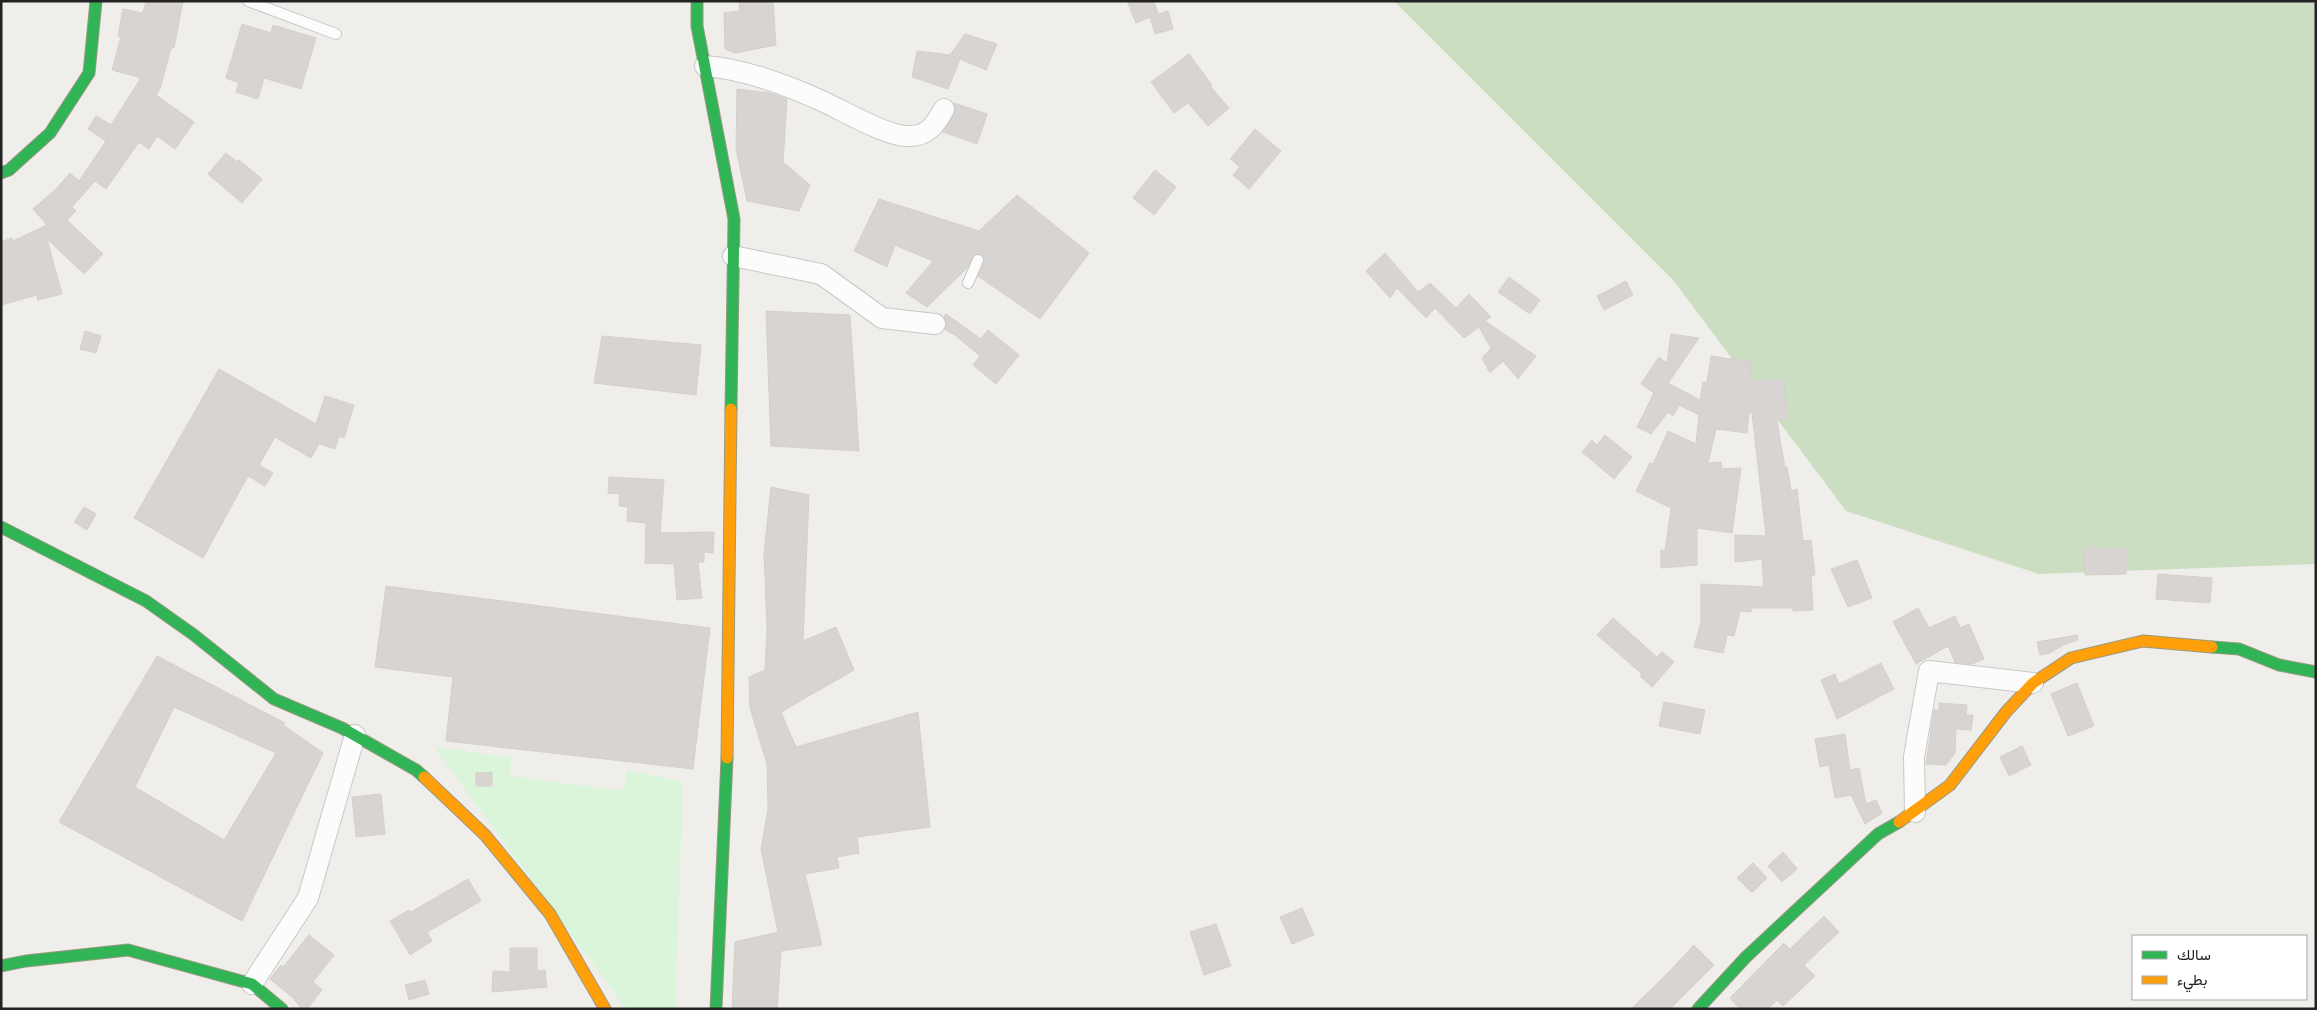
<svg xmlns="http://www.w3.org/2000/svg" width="2317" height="1010" font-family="'Open Sans',Vazirmatn,sans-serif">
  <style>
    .forest { fill: #cbdec1 }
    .park { fill: #daf5da }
    .building { fill: #d7d4d2; stroke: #d3d0cc; fill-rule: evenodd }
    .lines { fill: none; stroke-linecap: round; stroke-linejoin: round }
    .lane-casing { stroke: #c9c8c7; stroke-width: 12 }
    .street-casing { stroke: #c9c8c7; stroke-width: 22 }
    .fast-casing { stroke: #999a82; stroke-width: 13 }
    .slow-casing { stroke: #999a82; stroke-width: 13 }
    .lane { stroke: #fdfcfc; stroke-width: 10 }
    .street { stroke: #fdfcfc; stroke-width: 20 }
    .fast { stroke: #30b455; stroke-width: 11 }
    .slow { stroke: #ff9f0a; stroke-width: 11 }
  </style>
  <rect width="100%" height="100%" fill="#f0eeeb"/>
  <path class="forest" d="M1394,1H2316V564L2039,574L1846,511L1673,280Z"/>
  <path class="park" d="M434,747L511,758L510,776L624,791L627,770L683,782L675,1009H626Z"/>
  <path class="building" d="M146,1H183L174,48H171L160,89L156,95L194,122L175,149L157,136L149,149L139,142L106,189L95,181L72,207L76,211L67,220L103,254L84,274L47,239L62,294L38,300L37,295L1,305V242L12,238L13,241L47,225L33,209L56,189L70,173L79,181L106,141L88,129L96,116L111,125L141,78L112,70L121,37L118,36L123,9L143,13Z
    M739,1H773L776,45L735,53L725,49L724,13L740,11Z
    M1127,1H1154L1158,14L1168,11L1173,29L1155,34L1150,17L1136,23Z
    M242,24L271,33L273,25L316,38L301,89L264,78L258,99L236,92L239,83L226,78Z
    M965,34L997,44L986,70L960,59L948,89L912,77L917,51L950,55Z
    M1189,54L1212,85L1210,86L1229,108L1208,126L1188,103L1174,113L1151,82Z
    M737,89L770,93L787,99L783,162L810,185L799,211L747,201L736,149Z
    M954,103L987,114L977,144L943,132L954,114Z
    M1255,129L1281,151L1249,189L1233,175L1240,167L1230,159Z
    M226,153L237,162L239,160L262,179L242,203L208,174Z
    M1155,170L1176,187L1154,215L1133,198Z
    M1017,195L1089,253L1040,319L978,276L985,260L980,254L974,255L967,268L927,307L906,293L933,261L895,245L887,267L854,251L879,199L979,231Z
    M1385,253L1418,292L1430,283L1456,308L1469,294L1491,317L1485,321L1536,356L1518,379L1503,361L1490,373L1482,358L1491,348L1479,327L1464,338L1435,308L1426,318L1397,288L1390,298L1366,271Z
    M1509,277L1540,300L1530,314L1498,292Z
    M1626,281L1633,295L1604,310L1597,296Z
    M766,311L850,315L859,451L771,446Z
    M946,314L981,339L988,330L1019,355L996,384L973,365L980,356L955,335L945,330L947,325L944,316Z
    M85,331L101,336L96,353L80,349Z
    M1671,334L1699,338L1668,383L1700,400L1703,382L1707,383L1711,356L1752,362L1750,380L1784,379L1787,420L1777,421L1785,468L1787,467L1791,491L1797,489L1803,541L1811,540L1815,575H1811L1813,610L1793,611V608H1751V612L1740,611L1734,636L1727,635L1723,653L1694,647L1701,622V584L1764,587L1762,559L1735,562V535L1766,536L1752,413H1749L1747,433L1716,429L1708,463L1721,462L1722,469L1741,468L1732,533L1697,528V565L1661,568V550L1665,551L1671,508L1636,491L1650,463L1653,464L1668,431L1696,444L1699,415L1679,405L1673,416L1668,412L1651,434L1637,427L1654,393L1641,384L1659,357L1667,363Z
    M602,336L701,345L696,395L594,383Z
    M219,369L316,424L325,396L354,405L344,438L339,436L335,449L319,444L311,458L275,437L259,465L273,473L265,486L248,476L203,558L134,518Z
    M1605,435L1632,457L1614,479L1582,452L1592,440L1597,445Z
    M609,477L664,480L660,533L714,532L713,553L704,552V562H698L702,598L677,600L674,564L645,563L646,523L627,521L628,507L619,506L620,494L608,493Z
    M771,487L809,495L803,641L836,627L854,670L781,712L796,747L918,712L930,827L857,837L859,853L837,857L839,868L805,874L822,945L781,951L777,1009H732L735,942L778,932L761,849L768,809L767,764L750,708L749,677L765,670L767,627L764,553Z
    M84,507L96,514L87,530L74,522Z
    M2084,548H2126V574L2085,575Z
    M1857,560L1872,598L1848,607L1831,569Z
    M2158,574L2212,578L2210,603L2156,599Z
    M386,586L710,628L693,769L446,741L453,677L375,667Z
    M1918,608L1929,628L1955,616L1960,628L1969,624L1984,659L1972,664L1955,662L1948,646L1916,664L1893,622Z
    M1613,618L1657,657L1662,652L1674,662L1652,687L1640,676L1642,674L1597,635Z
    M2077,635L2078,640L2063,645L2050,653L2040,655L2037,642Z
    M157,656L285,723L283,725L323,753L242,921L59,822ZM174,707L276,753L224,840L135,787Z
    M1881,663L1894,689L1837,719L1821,680L1835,674L1839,684Z
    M2077,683L2094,726L2068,736L2051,694Z
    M1664,702L1705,710L1700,734L1659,726Z
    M1939,703L1967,705L1966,715H1973L1971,730L1956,729L1955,753L1946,765L1926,764L1934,710L1939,711Z
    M1845,734L1850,770L1859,768L1866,804L1876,800L1882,813L1865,824L1851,795L1835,798L1829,765L1820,767L1815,739Z
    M2022,746L2031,765L2009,776L2000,757Z
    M492,772V786H476V773Z
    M381,794L385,834L356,837L352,797Z
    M1783,852L1797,869L1782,882L1768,866Z
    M1753,863L1767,878L1752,893L1737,878Z
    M468,879L481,901L427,932L432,941L410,955L390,921L409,910L411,912Z
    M1302,908L1314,935L1292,944L1280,917Z
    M1824,916L1839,932L1804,965L1815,976L1783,1006L1777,1000L1768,1009H1740L1730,998L1784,943L1790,949Z
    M1216,924L1231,966L1204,975L1190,932Z
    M309,935L334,955L313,982L322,990L307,1009H302L292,997L270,979L281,965L283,967Z
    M1694,945L1714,965L1670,1009H1631L1667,974Z
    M510,948H537V971L545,970L547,987L492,992L493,971L510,972Z
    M425,980L429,994L409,1000L405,985Z"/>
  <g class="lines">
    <defs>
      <path id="lane" d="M248,1L336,34
        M968,283L978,260"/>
      <path id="street" d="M705,66C743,69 787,85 822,101C842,110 886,136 907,136C928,137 935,125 944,109
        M733,256L821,274L882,318L935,324
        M1915,812L1914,757L1929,671L2033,683
        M252,984L308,898L355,735"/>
      <path id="fast" d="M697,1V26L734,219L731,409
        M1,173L9,170L50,133L89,73L96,1
        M1,527L146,601L194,635L274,699L342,728L416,770L424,777
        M2212,647L2239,649L2279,665L2316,672
        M1,966L26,961L128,950L252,984L282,1009
        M716,1009L727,758
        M1698,1009L1746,957L1878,834L1899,822"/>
      <path id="slow" d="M727,758L731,409
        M424,777L485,835L550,914L605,1009
        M1899,822L1950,785L2006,712L2033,683L2071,658L2143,641L2212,647"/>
    </defs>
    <use href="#lane" class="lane-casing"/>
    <use href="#street" class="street-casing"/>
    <use href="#fast" class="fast-casing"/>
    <use href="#slow" class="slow-casing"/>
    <use href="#lane" class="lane"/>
    <use href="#street" class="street"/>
    <use href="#fast" class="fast"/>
    <use href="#slow" class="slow"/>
  </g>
  <rect width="2317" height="1010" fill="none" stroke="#222222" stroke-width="5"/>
  <rect x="2132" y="935" width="175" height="65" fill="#ffffff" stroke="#a7a7a7"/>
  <rect x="2142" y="951" width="25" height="8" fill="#30b455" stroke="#a7a7a7"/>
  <text x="2177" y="960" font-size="15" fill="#222222">سالك</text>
  <rect x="2142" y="976" width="25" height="8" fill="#ff9f0a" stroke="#a7a7a7"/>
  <text x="2177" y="985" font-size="15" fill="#222222">بطيء</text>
</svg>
